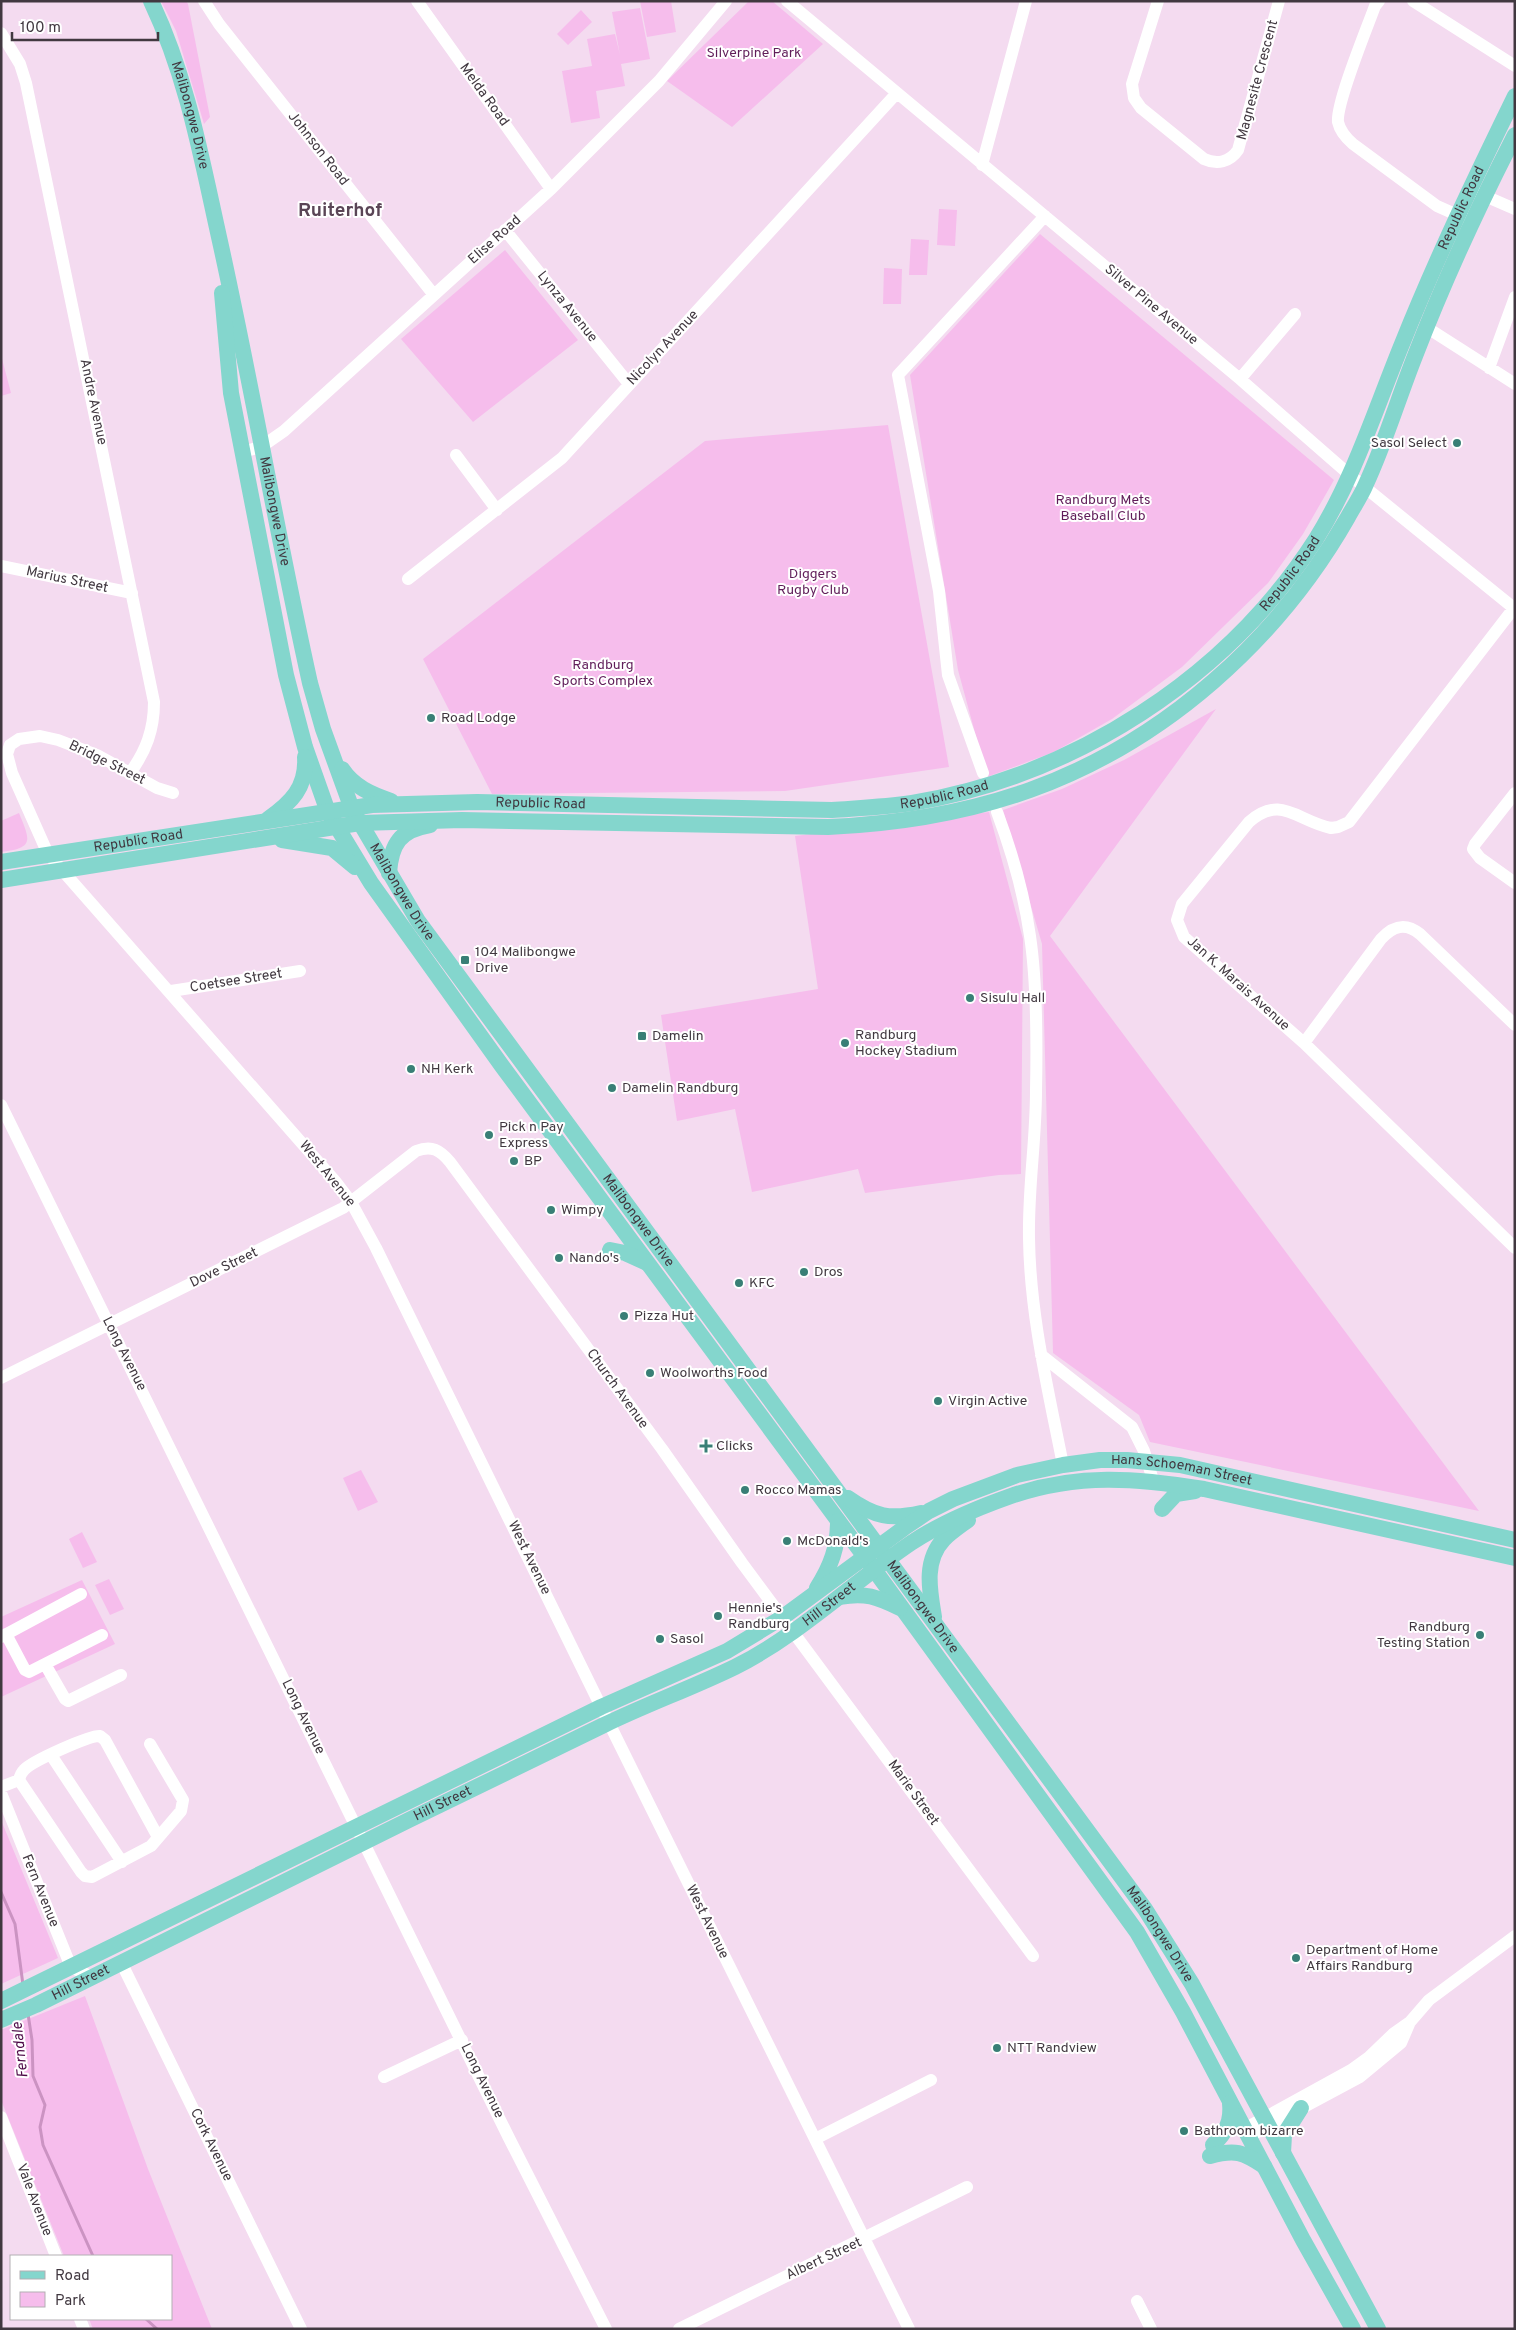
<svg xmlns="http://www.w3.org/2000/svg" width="1516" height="2330" font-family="Overpass,sans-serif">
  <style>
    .green { fill: #f6bdec }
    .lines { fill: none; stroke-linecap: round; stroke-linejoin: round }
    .stream { stroke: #cb93c2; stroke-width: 3 }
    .minor { stroke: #fff; stroke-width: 12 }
    .major { stroke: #84d6cd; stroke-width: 16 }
    .poi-dot { fill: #397f76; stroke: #fff; stroke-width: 2 }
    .labels { text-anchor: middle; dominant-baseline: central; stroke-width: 4; stroke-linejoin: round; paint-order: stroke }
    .park-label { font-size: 14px; fill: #601d59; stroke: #fff }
    .street-label { font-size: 14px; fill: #413840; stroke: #fff }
    .poi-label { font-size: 14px; fill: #413840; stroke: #fff; text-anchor: start }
    .water-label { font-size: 15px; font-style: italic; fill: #4e0a48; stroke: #fff }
    .district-label { font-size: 19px; font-weight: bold; fill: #5a4556; stroke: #fff }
  </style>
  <rect width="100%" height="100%" fill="#f4dbf0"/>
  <path class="green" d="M161,1H186L188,4L210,117L204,124L176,31Z
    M640,1H671L676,32L647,37Z
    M749,1H772L823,44L732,127L667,81Z
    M640,8L650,59L621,64L625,86L596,91L600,118L571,123L562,71L592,66L587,39L615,34L620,55L612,12Z
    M581,10L592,22L568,45L557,34Z
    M939,209L957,210L955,246L937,245Z
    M1040,234L1334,480L1303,534L1268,583L1182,667L1112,719L1054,752L987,777L958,670L910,375Z
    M911,239L929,240L927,275H909Z
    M505,250L578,340L473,422L401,339Z
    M884,268L902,269L901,304H883Z
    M1,355L11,393L1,396Z
    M888,425L949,767L785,791L492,794L423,659L705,441Z
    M1216,709L1050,936L1479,1511L1150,1442L1139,1415L1053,1353L1042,944L1003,810L1062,789L1124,760Z
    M989,812L1023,939L1021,1174L999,1175L865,1193L858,1169L752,1192L735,1109L677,1121L661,1015L818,989L795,836Z
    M19,813C30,840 35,848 1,852V821Z
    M361,1470L378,1502L358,1511L343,1478Z
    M82,1532L97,1562L83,1568L69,1539Z
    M109,1579L124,1609L110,1615L95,1585Z
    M82,1580L115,1644L1,1697V1617Z
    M1,1820L58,1958L1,1984Z
    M85,1996L148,2169L212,2329H93L89,2319H171V2256H64L1,2100V2030Z"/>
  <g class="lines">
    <path class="stream" d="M1,1892L15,1924L23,1985
      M28,2014L32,2040L33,2076L45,2105L40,2127L43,2145L93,2256
      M146,2319L157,2329"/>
    <path class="minor" d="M204,1L219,24L434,295
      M417,1L551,189
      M787,1L1240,379L1351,476L1515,609
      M1158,1L1132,84L1134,98L1141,108L1204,159C1217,165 1230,162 1238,150L1279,1
      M1379,1L1375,6C1367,28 1336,103 1338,122C1340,131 1346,138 1353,144L1437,206L1464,218
      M1413,1L1515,66
      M1,33L20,64L26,83L154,702C154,730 146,751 130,773
      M982,165L1026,1
      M1478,193L1515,209
      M505,230L629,384
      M1426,327L1515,384
      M1489,368L1515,297
      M1240,379L1295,314
      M242,452L261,447L284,431L551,189L659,81L726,1
      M456,455L497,510
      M1,566L132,593
      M408,579L562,458L896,94
      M1514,608L1349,822L1338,827L1331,828C1297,821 1281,794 1249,822L1182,904L1177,920L1184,937L1304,1043L1515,1248
      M983,773L948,675L939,591L898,375L1045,216
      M173,793L157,788L97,755L58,740L40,736L19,739L10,745L7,754L12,773L48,854L335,1181L351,1202L376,1248L609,1723L909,2329
      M1515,793L1475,844L1473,849L1480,858L1515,883
      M997,812C1012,852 1024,894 1030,936C1037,983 1037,1043 1036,1091C1036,1140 1028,1188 1029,1238C1030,1315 1048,1389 1063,1465
      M171,991L300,971
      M1304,1043L1381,939C1393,926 1405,922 1420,934L1515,1025
      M1,1105L509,2138L606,2329
      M1041,1355L1132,1427L1144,1451L1153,1480
      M1,1378L343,1208L416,1151C432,1145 440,1150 450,1162L662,1449L742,1563L1033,1956
      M6,1634L25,1670L29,1672L102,1635
      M1,1637L81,1594
      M45,1664L65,1699L68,1701L121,1675
      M51,1755L122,1862
      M19,1780L81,1872L85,1876L92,1877L151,1846L181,1811L183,1800L150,1744
      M1,1787L19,1780C20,1776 21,1773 24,1770C32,1761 90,1735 100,1736L105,1740L158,1837
      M1,1793L71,1967L92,1977
      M121,1962L301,2329
      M384,2077L462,2040
      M1,2117L56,2256
      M1244,2129L1351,2070L1369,2057L1393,2034L1410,2022L1429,2000L1515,1936
      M1248,2137L1360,2077L1401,2043L1410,2022
      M815,2139L931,2080
      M1137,2301L1151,2329
      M80,2319L84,2329
      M679,2329L967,2187"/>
    <g class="major">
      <path id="s1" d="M151,1C187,77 201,156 219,237C252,385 277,535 310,683L323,729L352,809L418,921L1145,1909L1192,1984L1378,2329"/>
      <path d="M222,293L231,393L286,675L305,747L328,812L371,883L502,1066L865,1557L1137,1932L1183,2012L1303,2240L1353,2329"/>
      <path d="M342,769C354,787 371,794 391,801"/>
      <path d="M268,819C291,803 307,787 305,757"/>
      <path d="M282,840L332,848L355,867"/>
      <path id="s2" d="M1,862L372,805L477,802L832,810C859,808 885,807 912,803C1074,776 1227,678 1316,539C1354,478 1375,410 1402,344C1436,259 1475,178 1515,96"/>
      <path d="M389,873C391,844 400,830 430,825"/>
      <path d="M1,880L360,823L462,820L828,827C897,824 965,813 1030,790C1164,742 1278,640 1348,517C1354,506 1361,496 1366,484C1385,443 1398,399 1415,356C1444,281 1478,207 1515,135"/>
      <path d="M610,1250L625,1253L647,1263"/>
      <path d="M848,1498C875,1517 890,1520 921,1513"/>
      <path d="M1162,1509L1176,1494L1195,1491"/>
      <path d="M817,1588C831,1566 838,1547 838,1521"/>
      <path d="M840,1597C865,1592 877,1597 900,1608"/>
      <path d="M934,1617C930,1592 923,1561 944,1539C951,1532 960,1526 968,1520"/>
      <path id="s3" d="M1,2001L601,1707L727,1651L783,1617L904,1528L929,1511L953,1499L1017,1475L1063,1465L1100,1460H1127L1180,1465L1515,1540"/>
      <path id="s4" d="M1,2020L36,2005C225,1910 414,1817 604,1725C647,1704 692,1688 735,1667C799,1635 852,1583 911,1543C941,1523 977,1508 1011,1496C1078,1473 1136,1478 1204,1489L1515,1558"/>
      <path d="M1213,2145C1226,2132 1232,2122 1230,2103"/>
      <path d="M1283,2153L1284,2135L1301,2108"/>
      <path d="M1210,2156C1235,2149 1243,2152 1264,2166"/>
    </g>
  </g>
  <g class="poi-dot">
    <circle cx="1457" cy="443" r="5"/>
    <circle cx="431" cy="718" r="5"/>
    <rect x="460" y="955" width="10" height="10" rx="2.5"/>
    <circle cx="970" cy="998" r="5"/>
    <rect x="637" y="1031" width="10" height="10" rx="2.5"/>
    <circle cx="845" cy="1043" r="5"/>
    <circle cx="411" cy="1069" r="5"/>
    <circle cx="612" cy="1088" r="5"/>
    <circle cx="489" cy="1135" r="5"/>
    <circle cx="514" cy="1161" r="5"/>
    <circle cx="551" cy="1210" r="5"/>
    <circle cx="559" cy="1258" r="5"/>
    <circle cx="804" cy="1272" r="5"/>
    <circle cx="739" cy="1283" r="5"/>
    <circle cx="624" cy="1316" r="5"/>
    <circle cx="650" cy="1373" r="5"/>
    <circle cx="938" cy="1401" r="5"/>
    <path d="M703.5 1438.5h5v5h5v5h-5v5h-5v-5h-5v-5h5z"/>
    <circle cx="745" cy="1490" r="5"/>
    <circle cx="787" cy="1541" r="5"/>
    <circle cx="718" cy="1616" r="5"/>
    <circle cx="1480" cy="1635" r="5"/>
    <circle cx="660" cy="1639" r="5"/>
    <circle cx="1296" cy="1958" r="5"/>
    <circle cx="997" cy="2048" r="5"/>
    <circle cx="1184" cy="2131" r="5"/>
  </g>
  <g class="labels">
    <g class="park-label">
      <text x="754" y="53">Silverpine Park</text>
      <text x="1103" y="500">Randburg Mets<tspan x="1103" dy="16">Baseball Club</tspan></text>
      <text x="813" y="574">Diggers<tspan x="813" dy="16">Rugby Club</tspan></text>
      <text x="603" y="665">Randburg<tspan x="603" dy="16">Sports Complex</tspan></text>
    </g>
    <g class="street-label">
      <text transform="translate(1258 80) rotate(-75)">Magnesite Crescent</text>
      <text transform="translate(484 95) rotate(54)">Melda Road</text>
      <text stroke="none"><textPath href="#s1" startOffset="121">Malibongwe Drive</textPath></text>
      <text transform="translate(318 149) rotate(52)">Johnson Road</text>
      <text stroke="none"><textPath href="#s2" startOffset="1774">Republic Road</textPath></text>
      <text transform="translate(495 240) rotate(-42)">Elise Road</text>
      <text transform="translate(1151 305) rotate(40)">Silver Pine Avenue</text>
      <text transform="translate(567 307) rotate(51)">Lynza Avenue</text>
      <text transform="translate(663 348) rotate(-47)">Nicolyn Avenue</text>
      <text transform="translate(93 402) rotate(78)">Andre Avenue</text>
      <text stroke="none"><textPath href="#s1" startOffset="526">Malibongwe Drive</textPath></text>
      <text stroke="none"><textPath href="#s2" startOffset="1369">Republic Road</textPath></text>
      <text transform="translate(67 580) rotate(12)">Marius Street</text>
      <text transform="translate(107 763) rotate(26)">Bridge Street</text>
      <text stroke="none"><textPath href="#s2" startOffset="949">Republic Road</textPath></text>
      <text stroke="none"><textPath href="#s2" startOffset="544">Republic Road</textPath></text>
      <text stroke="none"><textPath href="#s2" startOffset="139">Republic Road</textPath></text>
      <text stroke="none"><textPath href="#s1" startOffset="931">Malibongwe Drive</textPath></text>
      <text transform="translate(236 981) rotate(-9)">Coetsee Street</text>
      <text transform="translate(1238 984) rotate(42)">Jan K. Marais Avenue</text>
      <text transform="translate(327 1174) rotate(51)">West Avenue</text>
      <text stroke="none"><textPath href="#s1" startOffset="1336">Malibongwe Drive</textPath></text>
      <text transform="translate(224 1268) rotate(-26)">Dove Street</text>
      <text transform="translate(124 1354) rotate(63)">Long Avenue</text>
      <text transform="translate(617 1389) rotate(54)">Church Avenue</text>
      <text stroke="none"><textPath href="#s3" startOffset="1314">Hans Schoeman Street</textPath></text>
      <text transform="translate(529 1558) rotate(64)">West Avenue</text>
      <text stroke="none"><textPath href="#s4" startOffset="928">Hill Street</textPath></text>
      <text stroke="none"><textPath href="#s1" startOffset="1816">Malibongwe Drive</textPath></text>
      <text transform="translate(303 1717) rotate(64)">Long Avenue</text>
      <text transform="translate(913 1793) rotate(54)">Marie Street</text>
      <text stroke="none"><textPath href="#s4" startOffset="492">Hill Street</textPath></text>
      <text transform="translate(40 1891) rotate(68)">Fern Avenue</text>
      <text transform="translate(707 1922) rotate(64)">West Avenue</text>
      <text stroke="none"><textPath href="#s1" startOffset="2220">Malibongwe Drive</textPath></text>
      <text stroke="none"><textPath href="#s4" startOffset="88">Hill Street</textPath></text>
      <text transform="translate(482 2081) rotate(64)">Long Avenue</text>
      <text transform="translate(211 2145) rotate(64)">Cork Avenue</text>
      <text transform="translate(34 2200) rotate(69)">Vale Avenue</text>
      <text transform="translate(824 2259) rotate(-25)">Albert Street</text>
    </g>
    <g class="poi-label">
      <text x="1447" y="443" text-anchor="end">Sasol Select</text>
      <text x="441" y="718">Road Lodge</text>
      <text x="475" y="952">104 Malibongwe<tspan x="475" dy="16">Drive</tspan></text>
      <text x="980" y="998">Sisulu Hall</text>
      <text x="855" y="1035">Randburg<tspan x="855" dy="16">Hockey Stadium</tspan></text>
      <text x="652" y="1036">Damelin</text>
      <text x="421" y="1069">NH Kerk</text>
      <text x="622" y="1088">Damelin Randburg</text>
      <text x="499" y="1127">Pick n Pay<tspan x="499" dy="16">Express</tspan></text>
      <text x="524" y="1161">BP</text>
      <text x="561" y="1210">Wimpy</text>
      <text x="569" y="1258">Nando's</text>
      <text x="814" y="1272">Dros</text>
      <text x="749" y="1283">KFC</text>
      <text x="634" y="1316">Pizza Hut</text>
      <text x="660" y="1373">Woolworths Food</text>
      <text x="948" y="1401">Virgin Active</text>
      <text x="716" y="1446">Clicks</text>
      <text x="755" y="1490">Rocco Mamas</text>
      <text x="797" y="1541">McDonald's</text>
      <text x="728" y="1608">Hennie's<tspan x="728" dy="16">Randburg</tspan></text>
      <text x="1470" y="1627" text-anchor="end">Randburg<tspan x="1470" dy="16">Testing Station</tspan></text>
      <text x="670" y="1639">Sasol</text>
      <text x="1306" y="1950">Department of Home<tspan x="1306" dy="16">Affairs Randburg</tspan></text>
      <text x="1007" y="2048">NTT Randview</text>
      <text x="1194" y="2131">Bathroom bizarre</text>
    </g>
    <g class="water-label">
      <text transform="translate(21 2050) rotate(-96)">Ferndale</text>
    </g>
    <g class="district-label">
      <text x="340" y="211">Ruiterhof</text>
    </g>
  </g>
  <rect width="1516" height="2330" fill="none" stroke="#413840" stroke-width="5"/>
  <rect x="10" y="2255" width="162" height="65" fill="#ffffff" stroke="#b3afb3"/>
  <rect x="20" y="2271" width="25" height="8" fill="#84d6cd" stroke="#b3afb3"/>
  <text x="55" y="2280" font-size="15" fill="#413840">Road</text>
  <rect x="20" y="2292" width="25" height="15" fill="#f6bdec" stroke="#b3afb3"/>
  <text x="55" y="2305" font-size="15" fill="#413840">Park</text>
  <path d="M12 32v8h146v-8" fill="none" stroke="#413840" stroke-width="2.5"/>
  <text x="20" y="32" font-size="15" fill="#413840" stroke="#ffffff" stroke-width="4" paint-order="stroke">100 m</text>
</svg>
